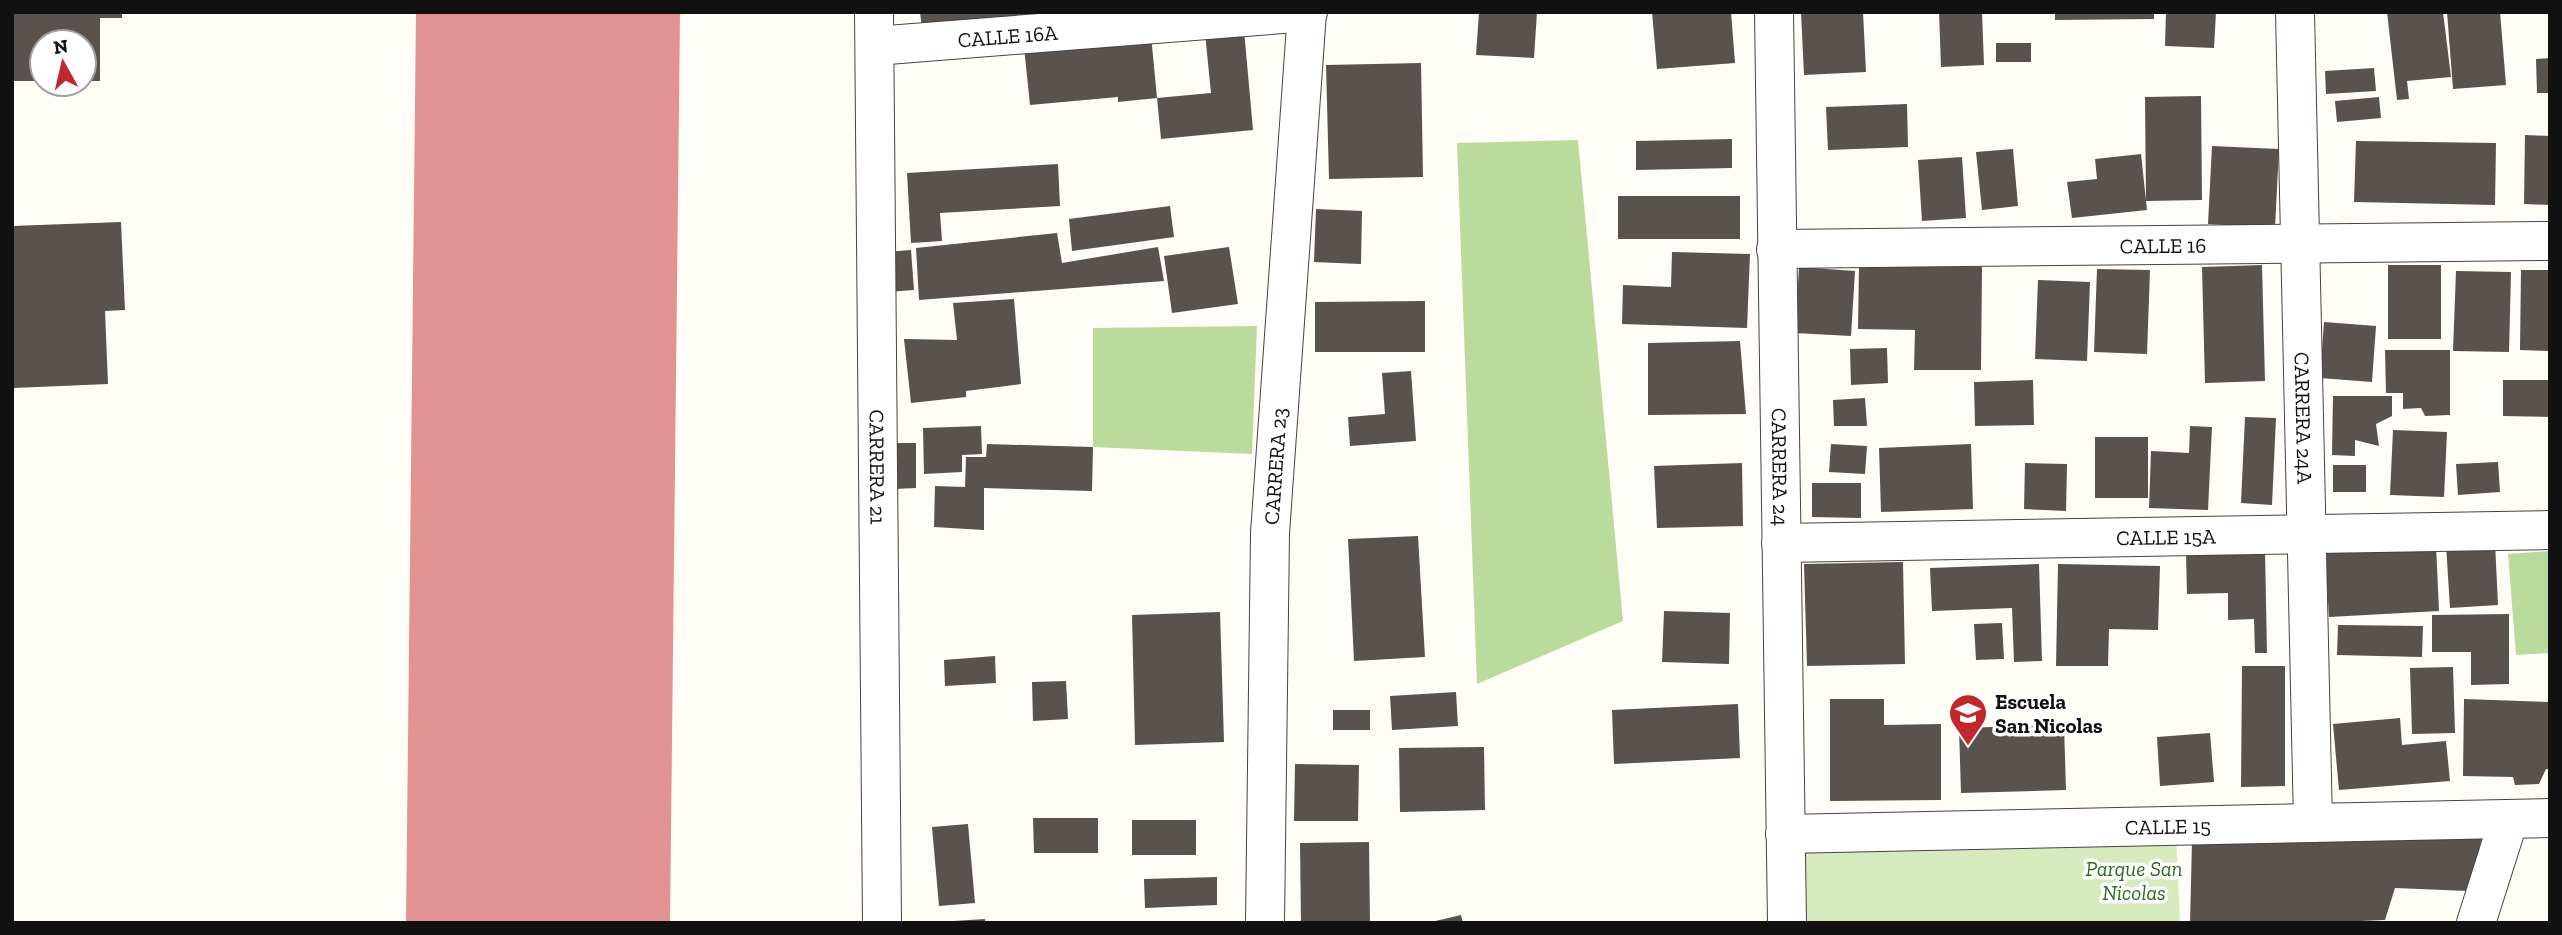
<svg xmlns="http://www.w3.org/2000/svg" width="2562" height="935" font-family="'Zilla Slab',serif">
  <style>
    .green { fill: #d5ebbd }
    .forest { fill: #b9dc9c }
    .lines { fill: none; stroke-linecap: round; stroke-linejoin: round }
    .taxiway { stroke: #e29292; stroke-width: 105 }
    .runway { stroke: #e29292; stroke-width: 264 }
    .building { fill: #5a524d }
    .minor-casing { stroke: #444; stroke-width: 40 }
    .minor { stroke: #fff; stroke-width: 38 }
    .labels { text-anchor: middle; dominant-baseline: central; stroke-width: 7; stroke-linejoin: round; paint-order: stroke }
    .street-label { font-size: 21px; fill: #111; stroke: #fff }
    .poi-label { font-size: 21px; font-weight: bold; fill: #111; stroke: #fff; text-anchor: start }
    .park-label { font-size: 21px; font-style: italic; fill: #2f6b1f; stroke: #fff }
  </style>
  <rect width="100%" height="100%" fill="#fffdf5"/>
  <path class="green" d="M2176,835L2180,923H1796L1793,853Z"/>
  <path class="forest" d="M1578,140L1623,621L1477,684L1457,143Z
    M1257,326L1252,454L1093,447V328Z
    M2550,551V653L2516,655L2508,554Z"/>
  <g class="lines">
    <path class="taxiway" d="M501,12C529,31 534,42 547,72"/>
    <path class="runway" d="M538,923L548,12"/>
  </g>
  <path class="building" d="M12,12H122V18H100V81H84V42H42V81H12Z
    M920,12H1103L923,37Z
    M1479,12H1537L1534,58L1476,55Z
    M1652,12H1731L1735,63L1657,69Z
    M1801,12H1863L1866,72L1804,75Z
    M1939,12H1982L1984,65L1941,67Z
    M2055,12H2154V19L2055,20Z
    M2166,12H2216L2214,48L2165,46Z
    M2387,12H2443L2451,77L2407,81L2409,99L2397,100Z
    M2447,12H2500L2506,85L2453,89Z
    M1244,30L1253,130L1161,139L1157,98L1211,93L1205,33Z
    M1151,35L1157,98L1118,102V97L1030,105L1024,47Z
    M1996,43H2031V62H1996Z
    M2550,58V93H2537L2536,59Z
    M1421,63L1423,177L1329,179L1326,65Z
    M2374,68L2376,91L2326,94L2325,71Z
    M2201,96L2202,200L2146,201L2145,97Z
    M2379,97L2381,118L2337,122L2335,101Z
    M1907,104L1908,147L1828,150L1826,107Z
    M2525,135L2550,136V205L2524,204Z
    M1732,139V168L1636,170V141Z
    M2356,141L2496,143L2495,205L2354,202Z
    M2212,146L2279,149L2275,228L2208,224Z
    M2013,149L2018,206L1982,210L1976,152Z
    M2141,154L2147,210L2072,218L2067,182L2097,179L2095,159Z
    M1962,157L1966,218L1922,221L1918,160Z
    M1058,164L1060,206L940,213L942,241L911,243L907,173Z
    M1618,196H1740V239H1618Z
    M1170,206L1174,237L1072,251L1069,219Z
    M1316,209L1362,211L1361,264L1314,262Z
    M121,222L125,310L105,311L108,384L14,388L12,226Z
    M1057,233L1062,263L1158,247L1164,281L919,300L916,248Z
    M1229,247L1238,304L1172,313L1164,256Z
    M911,250L914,290L887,292L885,252Z
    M1672,252L1750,254L1747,328L1622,324L1623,285L1671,287Z
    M1859,265L1982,267L1981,370H1914L1915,330L1858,329Z
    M2262,265L2265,381L2205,383L2202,267Z
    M2388,265H2441V339H2388Z
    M1799,267L1855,271L1851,336L1795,333Z
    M2097,269L2150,270L2147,354L2094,352Z
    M2521,270H2550V351L2520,350Z
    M2456,271L2511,272L2509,352L2453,351Z
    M2038,280L2090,282L2087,361L2035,359Z
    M1014,299L1021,384L966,391V397L911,403L904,339L957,340L953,303Z
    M1425,301V352H1315V302Z
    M2324,322L2376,326L2372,382L2320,378Z
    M1740,341L1746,414L1648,415V343Z
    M1887,348L1888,383L1851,385L1850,349Z
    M2385,350H2450V415L2425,416L2421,408L2403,409V393H2386Z
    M1411,371L1416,441L1350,446L1348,417L1385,414L1382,373Z
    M2033,380L2034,425L1975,426L1974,382Z
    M2503,380H2550V417L2503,416Z
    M2333,396H2392V416L2376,424L2379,446L2355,440V456L2332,455Z
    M1865,398L1867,426H1834L1833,400Z
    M2245,417L2276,418L2272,505L2241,503Z
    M981,426L982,454L962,455V472L924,474L923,428Z
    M2190,426L2212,427L2208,510L2149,508L2151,451L2189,453Z
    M2393,430L2447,432L2444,497L2390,495Z
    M2095,437H2148V498H2095Z
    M894,443H916V488L894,489Z
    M987,444L1093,447L1092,491L984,488V530L934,527L935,486L965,487L966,457H986Z
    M1831,444L1867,446L1865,474L1829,472Z
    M1971,444L1973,509L1881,512L1879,448Z
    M2498,462L2500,492L2458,495L2456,464Z
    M1742,463L1743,526L1657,528L1654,466Z
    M2025,463L2067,464L2066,511L2024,509Z
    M2333,465H2366V492H2333Z
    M1812,483H1861V518L1812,517Z
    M1418,536L1425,657L1354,661L1348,539Z
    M2495,542L2498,605L2450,608L2446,545Z
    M2436,545L2439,611L2329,617L2325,551Z
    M2265,550L2267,653H2255L2254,619L2228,620V593L2187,594L2186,552Z
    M1903,562L1905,664L1807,666L1804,564Z
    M2039,564L2042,661L2014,662L2012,608L1932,611L1930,568Z
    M2058,564L2160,566L2158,630L2109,629L2108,666H2056Z
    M1664,611L1730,613L1729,664L1662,662Z
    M1220,612L1224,742L1135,745L1132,615Z
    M2509,614V684L2471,685V652H2432V615Z
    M2002,623L2004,659L1976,660L1974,624Z
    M2338,625L2423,626L2422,657L2337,655Z
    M995,656L996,683L945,686L944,660Z
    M2242,666H2285V786L2241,787Z
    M2453,667L2455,733L2412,734L2410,668Z
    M1066,681L1068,719L1033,721L1032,682Z
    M1456,692L1458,726L1392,730L1390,696Z
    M1830,699H1884V725L1941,724V800L1830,801Z
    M2464,699L2550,702V769H2546L2539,784L2515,785L2513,777L2463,776Z
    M1738,704L1740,758L1614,764L1612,710Z
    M1333,710H1370V730H1333Z
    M2400,718L2402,745L2446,741L2450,781L2339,790L2333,724Z
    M2064,725L2066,790L1961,793L1959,728Z
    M2210,733L2214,782L2160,786L2157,737Z
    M1484,747L1485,810L1400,812L1399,748Z
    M1295,764L1359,765L1358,821H1294Z
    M1033,818H1098V853H1034Z
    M1132,820H1196V855H1132Z
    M968,824L975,903L939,906L932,827Z
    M2484,830L2468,891L2395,888L2385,920L2311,923H2190L2192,842Z
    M1369,842L1370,923H1301L1300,843Z
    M1217,877V905L1145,908L1144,879Z
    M1461,915L1463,923H1431V922Z
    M985,919V923H953V921Z"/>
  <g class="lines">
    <defs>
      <g id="minor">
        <path id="s1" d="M874,12L882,923"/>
        <path id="s2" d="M1774,12L1787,923"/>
        <path id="s3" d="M2295,12L2313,823"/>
        <path id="s4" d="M875,46L1308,12"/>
        <path id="s5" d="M1776,249L2550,241"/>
        <path id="s6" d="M1781,543L2550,530"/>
        <path id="s7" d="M1785,834L2550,818"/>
        <path id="s8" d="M1265,923L1270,533L1307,12"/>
        <path d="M2476,923L2509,819"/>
      </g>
    </defs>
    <use href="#minor" class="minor-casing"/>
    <use href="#minor" class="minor"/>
  </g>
  <defs>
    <symbol id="school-pin" viewBox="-11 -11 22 30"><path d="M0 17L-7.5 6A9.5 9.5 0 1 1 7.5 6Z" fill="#c4262e" stroke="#fff"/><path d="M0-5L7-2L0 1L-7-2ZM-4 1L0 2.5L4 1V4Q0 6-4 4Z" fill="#fff"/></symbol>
  </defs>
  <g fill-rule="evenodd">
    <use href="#school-pin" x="1946" y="691" width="44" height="60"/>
  </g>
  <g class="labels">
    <g class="street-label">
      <text stroke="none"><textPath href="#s4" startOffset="133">CALLE 16A</textPath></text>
      <text stroke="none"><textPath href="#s5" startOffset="387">CALLE 16</textPath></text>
      <text stroke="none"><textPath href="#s3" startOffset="406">CARRERA 24A</textPath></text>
      <text stroke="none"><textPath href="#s1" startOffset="455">CARRERA 21</textPath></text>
      <text stroke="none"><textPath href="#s8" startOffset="457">CARRERA 23</textPath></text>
      <text stroke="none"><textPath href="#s2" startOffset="455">CARRERA 24</textPath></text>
      <text stroke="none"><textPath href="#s6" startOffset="385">CALLE 15A</textPath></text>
      <text stroke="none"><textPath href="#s7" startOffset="383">CALLE 15</textPath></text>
    </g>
    <g class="poi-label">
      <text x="1995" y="701">Escuela<tspan x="1995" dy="24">San Nicolas</tspan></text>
    </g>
    <g class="park-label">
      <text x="2134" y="868">Parque San<tspan x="2134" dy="24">Nicolas</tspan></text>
    </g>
  </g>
  <rect width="2562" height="935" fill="none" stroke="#111111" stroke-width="28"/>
  <g transform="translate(63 63) rotate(352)"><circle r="33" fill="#ffffff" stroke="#a0a0a0" stroke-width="2"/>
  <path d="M0-5L12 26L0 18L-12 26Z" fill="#c4262e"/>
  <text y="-10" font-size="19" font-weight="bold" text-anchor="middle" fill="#111111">N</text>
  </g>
</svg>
